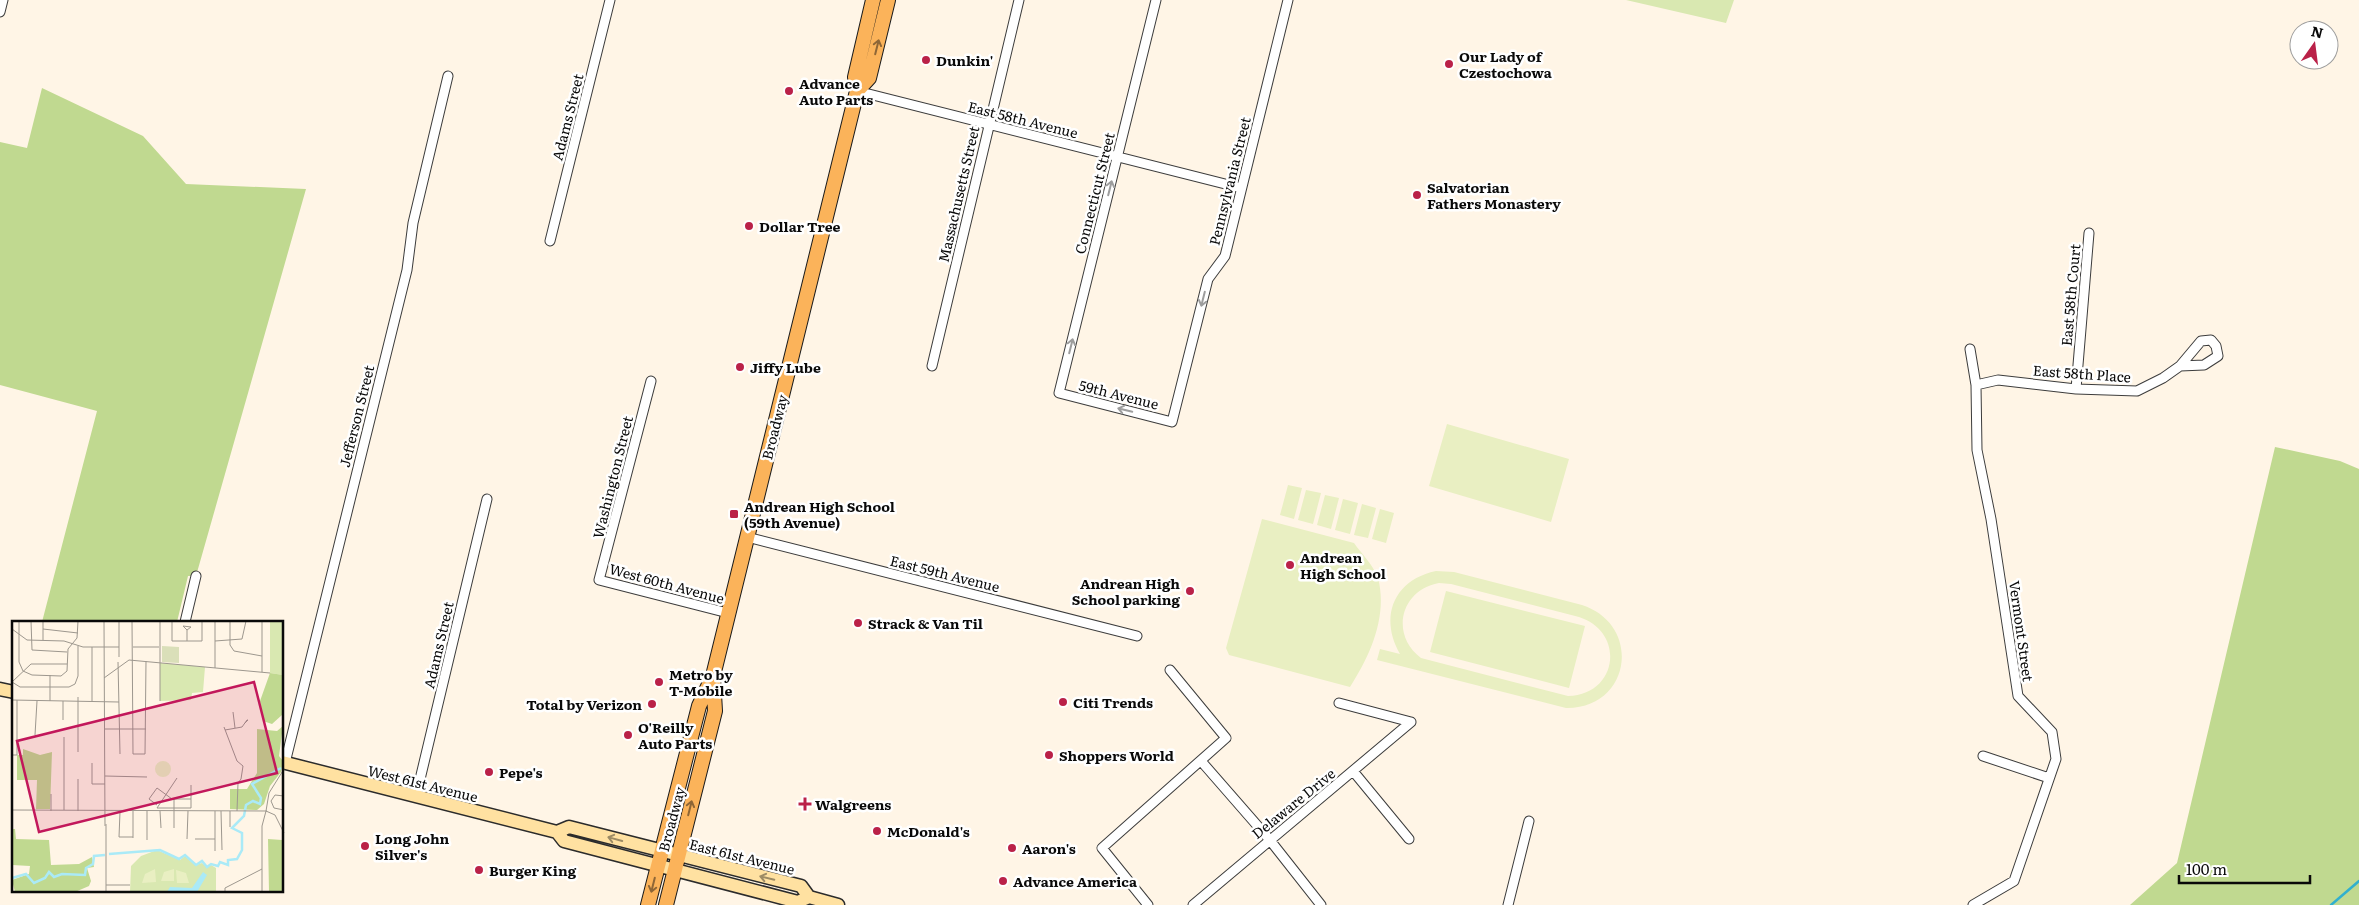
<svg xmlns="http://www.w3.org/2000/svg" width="2359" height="905" font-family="Literata,serif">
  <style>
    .green { fill: #d9e8b1 }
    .forest { fill: #c0d990 }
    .pitch { fill: #e9efc2; fill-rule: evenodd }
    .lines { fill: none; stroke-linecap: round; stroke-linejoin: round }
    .stream { stroke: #31b0ce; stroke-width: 2.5 }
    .minor-casing { stroke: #3c3c3c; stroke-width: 11 }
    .secondary-casing { stroke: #2b2b2b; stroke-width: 15 }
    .primary-casing { stroke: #1a1a1a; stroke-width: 16 }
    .minor { stroke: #fff; stroke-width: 9 }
    .secondary { stroke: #ffe1a1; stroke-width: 12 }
    .primary { stroke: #fbb35a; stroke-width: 14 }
    .oneway { stroke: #8e6636 }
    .oneway2 { stroke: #9d9d9d }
    .oneway3 { stroke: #9d8b64 }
    .poi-dot { fill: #ba2148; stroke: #fff; stroke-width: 2 }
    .labels { text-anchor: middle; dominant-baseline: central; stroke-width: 5; stroke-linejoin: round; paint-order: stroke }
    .poi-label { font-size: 14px; font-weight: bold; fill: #090909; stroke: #fff; text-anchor: start }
    .street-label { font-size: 14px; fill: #090909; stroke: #fff }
    .inset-river { fill: none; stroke: #aaeaf7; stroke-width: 2.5 }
    .inset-road { fill: none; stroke: #9d978e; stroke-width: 1 }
    .view { fill: #c2185b; fill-opacity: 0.15; stroke: #c2185b; stroke-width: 2.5 }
    .inset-edge { fill: none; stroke: #090909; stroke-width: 2.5 }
  </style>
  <rect width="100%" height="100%" fill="#fff5e6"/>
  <path class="green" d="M1626,0H1734L1726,23Z"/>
  <path class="forest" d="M42,88L143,136L186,184L306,189L196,576H188L177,622H42L97,411L0,385V142L27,148Z
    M2275,447L2340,461L2359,469V905H2130L2177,863Z"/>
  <path class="pitch" d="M1447,424L1569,459L1551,522L1429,486Z
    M1288,485L1302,488L1294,519L1280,515Z
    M1306,490L1321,493L1313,524L1298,520Z
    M1325,495L1339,498L1331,529L1317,525Z
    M1343,499L1358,503L1350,534L1335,530Z
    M1362,504L1376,508L1368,538L1354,535Z
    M1380,509L1394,513L1386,543L1372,539Z
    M1262,519L1354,543C1361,553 1374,566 1378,578C1388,616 1370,656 1350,687L1229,655L1226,648Z
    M1436,571L1454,572L1582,605C1643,625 1631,709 1566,708L1377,660L1380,649L1400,654C1379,618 1393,580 1436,571ZM1439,583L1451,584L1579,617C1626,632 1618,695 1568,696L1421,658C1390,635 1400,590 1439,583Z
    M1446,591L1585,626L1569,688L1430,652Z"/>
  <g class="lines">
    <path class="stream" d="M2331,905L2359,881"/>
    <defs>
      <path id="minor" d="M1156,0L1059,393L1172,422L1208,279L1225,256L1288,0
        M0,12L3,0
        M857,91L1241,188
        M550,241L610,0
        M1970,349L1976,385L1977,450L1991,519L2018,696L2052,732L2056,759L2014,881L1973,905
        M932,366L1019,0
        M651,381L599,580L728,613
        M1976,385L1998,380L2076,389L2137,391L2163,378L2180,366L2201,341L2211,340L2216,346L2218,356L2204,365L2180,366
        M2076,389L2089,233
        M747,537L1137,636
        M185,622L196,576
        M1339,703L1411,722
        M1983,756L2049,778
        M1201,761L1269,839L1321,905
        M285,763L407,270L413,223L448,76
        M1353,771L1409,839
        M416,796L487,499
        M1148,905L1102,848L1226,738L1170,670
        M1193,905L1411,722
        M1508,905L1529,821"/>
      <path id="secondary" d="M0,689L14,692
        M282,762L557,832L569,827L801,886L809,897
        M557,832L564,841L798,902L809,897L838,905"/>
      <path id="primary" d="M857,91L869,78L888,0
        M648,905L699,706L713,676L857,91L855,77L873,0
        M666,905L715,711L713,677"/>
    </defs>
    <use href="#minor" class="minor-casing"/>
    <use href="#secondary" class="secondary-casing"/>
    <use href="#primary" class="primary-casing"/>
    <use href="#minor" class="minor"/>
    <use href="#secondary" class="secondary"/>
    <use href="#primary" class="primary"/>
  </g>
  <defs><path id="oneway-shaft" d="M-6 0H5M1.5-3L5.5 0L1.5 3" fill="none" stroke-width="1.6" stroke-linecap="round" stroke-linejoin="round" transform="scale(1.25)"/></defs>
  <g class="oneway">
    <use href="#oneway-shaft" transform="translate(877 47) rotate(-76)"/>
    <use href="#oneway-shaft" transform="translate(690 808) rotate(-76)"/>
    <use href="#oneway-shaft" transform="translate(653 885) rotate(104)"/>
  </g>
  <g class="oneway2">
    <use href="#oneway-shaft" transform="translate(1110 188) rotate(-76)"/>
    <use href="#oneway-shaft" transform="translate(1203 299) rotate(104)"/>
    <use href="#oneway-shaft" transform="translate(1071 346) rotate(-76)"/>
    <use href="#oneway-shaft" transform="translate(1125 410) rotate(-166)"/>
  </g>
  <g class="oneway3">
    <use href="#oneway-shaft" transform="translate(615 839) rotate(-165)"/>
    <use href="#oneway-shaft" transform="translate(767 878) rotate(-166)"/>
  </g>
  <g class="poi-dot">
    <circle cx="926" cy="60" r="5"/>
    <circle cx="1449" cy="64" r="5"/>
    <circle cx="789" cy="91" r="5"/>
    <circle cx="1417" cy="195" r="5"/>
    <circle cx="749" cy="226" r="5"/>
    <circle cx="740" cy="367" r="5"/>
    <rect x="729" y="509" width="10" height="10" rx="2.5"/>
    <circle cx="1290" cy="565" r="5"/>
    <circle cx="1190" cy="591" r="5"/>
    <circle cx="858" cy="623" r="5"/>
    <circle cx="659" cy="682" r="5"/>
    <circle cx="1063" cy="702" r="5"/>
    <circle cx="652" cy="704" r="5"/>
    <circle cx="628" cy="735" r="5"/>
    <circle cx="1049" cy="755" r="5"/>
    <circle cx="489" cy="772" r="5"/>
    <path d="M802.5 796.5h5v5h5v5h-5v5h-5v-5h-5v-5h5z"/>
    <circle cx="877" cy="831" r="5"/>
    <circle cx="365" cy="846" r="5"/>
    <circle cx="1012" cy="848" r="5"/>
    <circle cx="479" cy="870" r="5"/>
    <circle cx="1003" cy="881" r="5"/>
  </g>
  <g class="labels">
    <g class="poi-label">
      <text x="1459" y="56">Our Lady of<tspan x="1459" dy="16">Czestochowa</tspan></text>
      <text x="936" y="60">Dunkin'</text>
      <text x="799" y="83">Advance<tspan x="799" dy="16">Auto Parts</tspan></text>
      <text x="1427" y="187">Salvatorian<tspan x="1427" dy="16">Fathers Monastery</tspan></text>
      <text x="759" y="226">Dollar Tree</text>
      <text x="750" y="367">Jiffy Lube</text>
      <text x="744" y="506">Andrean High School<tspan x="744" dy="16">(59th Avenue)</tspan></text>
      <text x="1300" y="557">Andrean<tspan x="1300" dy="16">High School</tspan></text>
      <text x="1180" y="583" text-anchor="end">Andrean High<tspan x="1180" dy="16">School parking</tspan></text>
      <text x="868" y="623">Strack &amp; Van Til</text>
      <text x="669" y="674">Metro by<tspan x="669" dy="16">T-Mobile</tspan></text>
      <text x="1073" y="702">Citi Trends</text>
      <text x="642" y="704" text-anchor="end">Total by Verizon</text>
      <text x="638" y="727">O'Reilly<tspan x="638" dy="16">Auto Parts</tspan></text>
      <text x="1059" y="755">Shoppers World</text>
      <text x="499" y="772">Pepe's</text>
      <text x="815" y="804">Walgreens</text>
      <text x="887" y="831">McDonald's</text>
      <text x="375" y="838">Long John<tspan x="375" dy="16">Silver's</tspan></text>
      <text x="1022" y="848">Aaron's</text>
      <text x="489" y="870">Burger King</text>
      <text x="1013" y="881">Advance America</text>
    </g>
    <g class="street-label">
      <text transform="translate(567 117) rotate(-76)">Adams Street</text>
      <text transform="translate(1023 119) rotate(14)">East 58th Avenue</text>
      <text transform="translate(1229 181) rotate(-76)">Pennsylvania Street</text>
      <text transform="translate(1094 193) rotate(-76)">Connecticut Street</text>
      <text transform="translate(958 194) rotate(-77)">Massachusetts Street</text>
      <text transform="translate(2070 295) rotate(-85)">East 58th Court</text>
      <text transform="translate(2082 373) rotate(4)">East 58th Place</text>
      <text transform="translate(1119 394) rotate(14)">59th Avenue</text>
      <text transform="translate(356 416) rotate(-76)">Jefferson Street</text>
      <text transform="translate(774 427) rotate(-76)">Broadway</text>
      <text transform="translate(612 477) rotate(-76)">Washington Street</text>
      <text transform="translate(945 573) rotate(14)">East 59th Avenue</text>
      <text transform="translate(667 583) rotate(15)">West 60th Avenue</text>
      <text transform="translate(2022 631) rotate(82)">Vermont Street</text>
      <text transform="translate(438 645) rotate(-77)">Adams Street</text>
      <text transform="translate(423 783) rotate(14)">West 61st Avenue</text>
      <text transform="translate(1293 803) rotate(-39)">Delaware Drive</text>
      <text transform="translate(671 819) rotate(-75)">Broadway</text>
      <text transform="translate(742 856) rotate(14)">East 61st Avenue</text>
    </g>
  </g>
  <g transform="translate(12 621)">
    <rect width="271" height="271" fill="#fff5e6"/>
    <path d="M258,0H271V54L258,52ZM148,42L193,46L191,71L180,72L179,79L148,80ZM145,229L168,239L173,235L183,244L190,242L195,246L199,244L204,247V271H118L119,245L129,235Z" fill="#d9e8b1"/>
    <path d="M258,52L271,54L270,94L260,103L251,100L248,80ZM271,105L267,135L271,140L269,151L258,165L252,183L245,189L218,188V168H235L245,152V108L265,110ZM11,128L28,134L40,131L38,188H24L25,159H5V134H11ZM0,208H3L4,218L37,219L39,244L67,243L80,236L82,246L75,247L79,260L77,265L63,271H3L0,259L17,253L18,245L0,244ZM256,218L270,219L271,271H257Z" fill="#c0d990"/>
    <path d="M150,25L167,26V42L150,41Z" fill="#dadfb9"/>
    <path d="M143 148a8 8 0 1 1 16 0a8 8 0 1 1-16 0ZM143,248L144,261L130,262L133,253ZM162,248V260H149L152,251ZM164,249L174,252L177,262H165Z" fill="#e9efc2"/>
    <path d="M191,251L195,254L185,271H155L158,266L180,267Z" fill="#aaeaf7"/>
    <path class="inset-river" d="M97,233L148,229L167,238L173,234L184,244L190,240L195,246L199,243L206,245L208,241L216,244V239L225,238L230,229V212L220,207L232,195L234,184L241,180L248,183L249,177L240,163L269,147M0,257L14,253L22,262L33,257L37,251L42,256L50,253L73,254L74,247L81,243L82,235L93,234"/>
    <path class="inset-road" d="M7,0V41L11,50L20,54L49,55L55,50L56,28L65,17L66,0M19,0L20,29L55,31M92,0L93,205M107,0V36M120,0L121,133H133L134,40M148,0V80M160,0V20H190V0M203,0V47M218,0V24L222,30L250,35M0,8L15,19L52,20L71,26H107M31,8L66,12M175,9L171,5L179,6L175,9V20M31,19V0M203,20L230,18L234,0M121,26H147M106,41L108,133M250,51V0M38,54V80M92,57L117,39L258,52M0,61L8,66H57L63,63M0,61L19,43H55M63,63L66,55V25M66,76V131M0,79L107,81M51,80V99M80,80V26M221,91L223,107M212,106L225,140L231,145L229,158L226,162L225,190M93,108H134M213,109L230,106L235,99H236L233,102M23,114L25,80M52,116V189M0,134H5V79M80,142V163H93M272,148L257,172L254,190L263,194L272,212M93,155L135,156M165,157L145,187H179V164M66,158V190M145,167L160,178H179M145,167L137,178L145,184M39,173V190M272,175L263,174L259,180L262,187L272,189M162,178V207M0,189L255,190M121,190V217M148,190L149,207M209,190L210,229M108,191L107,216H121M218,206V190M175,218L176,190M183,218H203M135,219V190M203,230V190M94,264H118M94,271V203M213,271V267L250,248M250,271V205L254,190"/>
    <path class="view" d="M242,61L265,152L27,211L5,120Z"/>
    <rect width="271" height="271" class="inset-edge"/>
  </g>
  <g transform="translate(2314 45) rotate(14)"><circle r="24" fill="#ffffff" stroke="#9d9d9d"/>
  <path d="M0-4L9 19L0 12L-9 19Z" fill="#ba2148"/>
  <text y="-8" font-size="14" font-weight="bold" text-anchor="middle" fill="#090909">N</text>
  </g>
  <path d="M2179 875v8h131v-8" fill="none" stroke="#090909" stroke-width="2.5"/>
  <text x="2186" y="875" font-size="15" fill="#090909" stroke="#ffffff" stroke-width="4" paint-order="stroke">100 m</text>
</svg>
